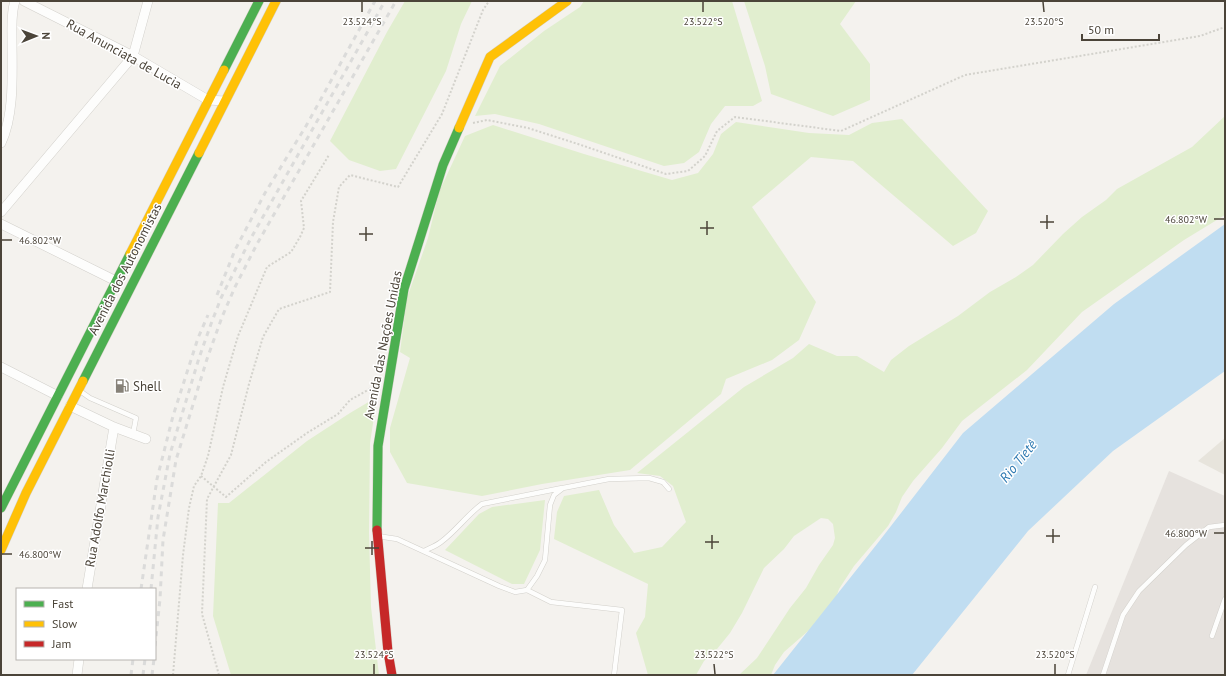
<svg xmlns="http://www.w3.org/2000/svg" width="1226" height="676" font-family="'PT Sans',sans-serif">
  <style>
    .residential { fill: #e7e4dc }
    .industrial { fill: #e6e2de }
    .green { fill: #e1eecf }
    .water { fill: #c0ddf1 }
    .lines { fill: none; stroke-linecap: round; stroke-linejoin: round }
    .lane-casing { stroke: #d2d0cb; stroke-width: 5.5 }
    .street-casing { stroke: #d2d0cb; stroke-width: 10 }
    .fast-casing { stroke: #d3cfc5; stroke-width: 10 }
    .slow-casing { stroke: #d3cfc5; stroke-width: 10 }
    .jam-casing { stroke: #d3cfc5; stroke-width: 10 }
    .path { stroke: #d3d2cc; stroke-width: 2; stroke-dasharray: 2 2; stroke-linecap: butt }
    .lane { stroke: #fdfdfc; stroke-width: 4.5 }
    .street { stroke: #fdfdfc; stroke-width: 9 }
    .fast { stroke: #4caf50; stroke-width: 9 }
    .slow { stroke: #ffc107; stroke-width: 9 }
    .jam { stroke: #c62828; stroke-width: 9 }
    .rail { stroke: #dbdbda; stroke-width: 3; stroke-dasharray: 5 5; stroke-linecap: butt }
    .ticks { fill: none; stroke: #4b4439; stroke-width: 1.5 }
    .labels { text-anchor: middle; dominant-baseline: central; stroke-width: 3; stroke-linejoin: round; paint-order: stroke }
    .street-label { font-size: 13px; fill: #4b4439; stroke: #fff }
    .poi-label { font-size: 13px; fill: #4b4439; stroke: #fff; text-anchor: start }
    .water-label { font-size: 14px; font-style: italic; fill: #2e7ab2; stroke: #fff }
    .ticks-label { font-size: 10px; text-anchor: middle; fill: #4b4439; stroke: #fff; stroke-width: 3; stroke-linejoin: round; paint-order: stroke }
  </style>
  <rect width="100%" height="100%" fill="#f4f2ee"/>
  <path class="residential" d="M1225,438V475L1198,461Z"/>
  <path class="industrial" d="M1169,471L1225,496V675H1086Z"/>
  <path class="green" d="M405,1H472L461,24L446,71L396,169L380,171L349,160L330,141L387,32Z
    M584,1H732L762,101L753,106H725L711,124L699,152L684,163L664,166L539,124L495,114L475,116L500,66L544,31L580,7Z
    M744,1H856L840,24L870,64V100L833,116L771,94L765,66Z
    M1225,116V215L1184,240L1082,312L1027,370L962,421L942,448L913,481L902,497L896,512L888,526L854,566L839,589L836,598L815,625L784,652L775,665L771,675H739L757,658L790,608L806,588L819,565L833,545L835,538L833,524L828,519L821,518L794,536L784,549L764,568L742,613L730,633L717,649L704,661L696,675H648L636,633L645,617L648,584L554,539L557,512L564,496L599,490L614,525L634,553L662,547L686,522L673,486L660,476L637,473L744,387L793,358L809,344L837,356H857L884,372L891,360L909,346L958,316L990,292L1016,277L1033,265L1063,234L1082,217L1106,200L1117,189L1192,147Z
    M902,119L988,211L976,233L953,246L853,161L811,157L752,207L816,302L799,340L772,360L726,379L721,394L630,470L542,484L482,496L407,483L390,452V428L410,358L400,352L407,298L428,238L439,192L465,136L493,125L584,154L672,180L698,173L713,154L721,134L736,122L809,133L849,135L872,123Z
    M377,397L370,443L369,533L371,607L379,675H231L213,616L218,503H229L307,441L350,413Z
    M545,500L540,550L524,584H512L445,550L479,514L492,507Z"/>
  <path class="water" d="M1225,224V371L1113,451L1028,531L912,675H773L877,544L963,433L1114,304Z"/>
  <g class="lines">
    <defs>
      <path id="lane" d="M80,391L90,398L136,418L133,434
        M377,536L397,539L499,586L515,592L527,590L537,576L545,560L550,505L554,495L563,488L609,479L649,478L663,482L669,489
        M424,551C430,548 436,546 441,542C456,531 467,515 482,504L562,488
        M527,590L551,602L622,610L614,675
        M1212,636L1225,599
        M1068,675L1095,587
        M1103,675L1123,615L1139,591L1186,545L1209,527L1225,525"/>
      <path id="street" d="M24,1L133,56L208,100L225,101
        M1,143C15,114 12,70 12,38C12,26 11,13 15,1
        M1,212L133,56L148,1
        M1,224L116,281
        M1,367L58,396
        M70,406L114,427L146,439
        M87,589L114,427
        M77,675L79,659"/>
      <path id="fast" d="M224,70L259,1
        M83,381L199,153
        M1,508L130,254
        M377,530L378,446L404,289L443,165L459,128"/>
      <path id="slow" d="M459,128L490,57L567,1
        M199,153L276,1
        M130,254L224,70
        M1,550L26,493L83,381"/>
      <path id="jam" d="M377,530L388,652L392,675"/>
    </defs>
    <use href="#lane" class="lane-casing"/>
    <use href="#street" class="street-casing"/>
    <use href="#fast" class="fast-casing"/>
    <use href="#slow" class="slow-casing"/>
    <use href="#jam" class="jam-casing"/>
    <path class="path" d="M473,123L487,120L528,128L578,144L666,174L688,171L705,156L717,131L735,117L841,131L965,75L1200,36L1225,27
      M201,476L226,497L266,462L307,433L338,414L350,400L377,385
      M173,675L183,555L189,508L194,486L201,476L208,456L223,387L238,336L267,267L291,252L300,237L304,228L301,201L329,155
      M219,675L202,614L207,499L231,455L249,384L263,337L279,309L330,292L333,222L339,187L350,175L398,187L442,114L483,10L489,1"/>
    <use href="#lane" class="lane"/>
    <use href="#street" class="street"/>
    <use href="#fast" class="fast"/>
    <use href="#slow" class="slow"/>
    <use href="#jam" class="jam"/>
    <path class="rail" d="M217,295L235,250L265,193L306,126L375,1
      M141,589L157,479L173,416L198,338L208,315
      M151,589L158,517L170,454L199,358L211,324L221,298L251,238L385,1
      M155,646L160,599L163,540L176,460L207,359L222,317L235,287L257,244L396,1
      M131,675L133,659
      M143,675L145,659
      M152,675L154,659"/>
  </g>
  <path class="ticks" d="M362,2V12M703,2V12M1043,2L1044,12M1047,215V229M1214,219H1224M707,221V235M1040,222H1054M366,227V241M700,228H714M359,234H373M2,240H12M1053,529V543M1214,533H1224M712,535V549M1046,536H1060M372,541V555M705,542H719M365,548H379M2,554H12M374,664V674M714,664L715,674M1055,664V674"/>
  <defs>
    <symbol id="fuel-bare" viewBox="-9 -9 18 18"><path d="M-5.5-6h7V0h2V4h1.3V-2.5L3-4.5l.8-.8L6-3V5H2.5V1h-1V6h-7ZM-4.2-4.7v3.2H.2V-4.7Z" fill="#868178" stroke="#fff" stroke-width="2.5" paint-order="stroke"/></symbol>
  </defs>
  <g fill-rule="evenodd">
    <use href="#fuel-bare" x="112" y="376" width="20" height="20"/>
  </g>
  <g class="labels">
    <g class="street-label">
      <text transform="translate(124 54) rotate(29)">Rua Anunciata de Lucia</text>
      <text transform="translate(125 269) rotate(-63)">Avenida dos Autonomistas</text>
      <text transform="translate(383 345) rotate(-79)">Avenida das Nações Unidas</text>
      <text transform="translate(100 508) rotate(-80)">Rua Adolfo Marchiolli</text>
    </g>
    <g class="poi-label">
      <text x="133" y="386">Shell</text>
    </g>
    <g class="water-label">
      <text transform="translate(1018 461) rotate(-51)">Rio Tietê</text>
    </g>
  </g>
  <g class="ticks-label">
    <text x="362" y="25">23.524°S</text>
    <text x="703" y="25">23.522°S</text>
    <text x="1044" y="25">23.520°S</text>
    <text x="1186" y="223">46.802°W</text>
    <text x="40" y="244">46.802°W</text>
    <text x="1186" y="537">46.800°W</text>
    <text x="40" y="558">46.800°W</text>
    <text x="374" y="658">23.524°S</text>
    <text x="714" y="658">23.522°S</text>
    <text x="1055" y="658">23.520°S</text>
  </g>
  <rect width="1226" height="676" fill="none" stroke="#4b4439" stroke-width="4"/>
  <rect x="16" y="588" width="140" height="72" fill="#ffffff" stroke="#b7b4b0"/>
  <rect x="24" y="601" width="20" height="6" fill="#4caf50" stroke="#b7b4b0"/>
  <text x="52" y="608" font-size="12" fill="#4b4439">Fast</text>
  <rect x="24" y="621" width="20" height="6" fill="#ffc107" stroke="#b7b4b0"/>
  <text x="52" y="628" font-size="12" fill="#4b4439">Slow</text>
  <rect x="24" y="641" width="20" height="6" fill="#c62828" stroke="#b7b4b0"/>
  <text x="52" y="648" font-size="12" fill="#4b4439">Jam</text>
  <g transform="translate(36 36) rotate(89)" stroke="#ffffff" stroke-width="3" paint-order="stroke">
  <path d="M0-3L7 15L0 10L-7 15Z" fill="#4b4439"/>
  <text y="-6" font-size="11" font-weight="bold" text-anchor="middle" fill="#4b4439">N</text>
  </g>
  <path d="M1082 34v6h77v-6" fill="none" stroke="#4b4439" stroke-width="2"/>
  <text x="1088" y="34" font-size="12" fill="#4b4439" stroke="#ffffff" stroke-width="3" paint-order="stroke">50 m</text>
</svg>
